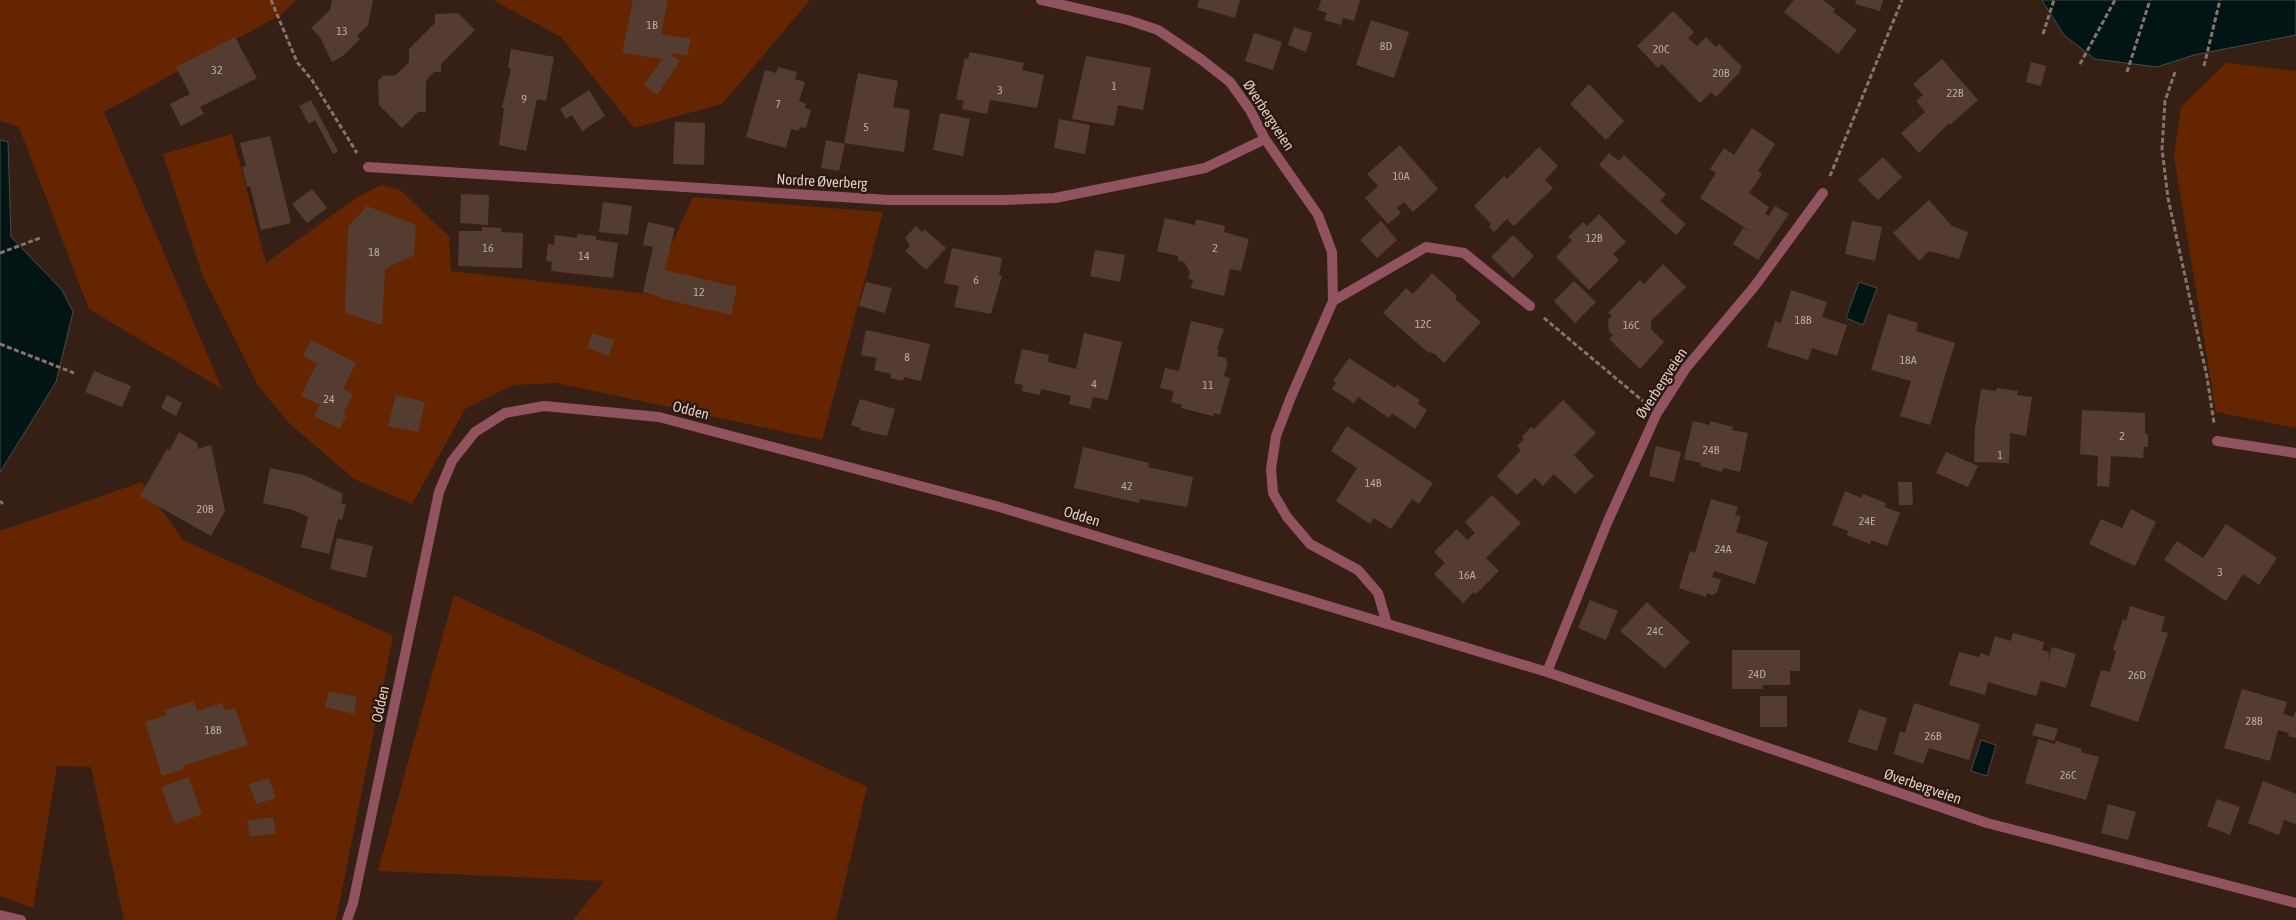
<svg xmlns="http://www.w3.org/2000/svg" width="2296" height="920" font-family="'Asap Condensed',sans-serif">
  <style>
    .green { fill: #652501 }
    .water { fill: #031415; stroke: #444c4a }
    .building { fill: #553c31 }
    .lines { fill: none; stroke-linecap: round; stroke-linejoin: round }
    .path { stroke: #86736a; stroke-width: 3; stroke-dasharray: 5 2.5; stroke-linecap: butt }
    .service { stroke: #91535f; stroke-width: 10 }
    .minor { stroke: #91535f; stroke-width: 10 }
    .labels { text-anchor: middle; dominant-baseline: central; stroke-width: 4.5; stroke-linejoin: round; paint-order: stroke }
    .number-label { font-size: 12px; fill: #bba9a2 }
    .street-label { font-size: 15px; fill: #ddcdc7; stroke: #2c160d }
  </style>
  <rect width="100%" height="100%" fill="#362016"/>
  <path class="green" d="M0,0H296L282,14L104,112L222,389L89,309L19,127L0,121Z
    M493,0H810L722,104L634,128L561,37Z
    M2226,63L2296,71V428L2216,412L2174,156L2181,107Z
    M232,134L266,263L356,198L381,185L400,190L449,236L451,271L649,294L693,197L883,212L822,440L557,383L513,385L465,409L412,504L354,479L289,423L259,387L202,274L163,154Z
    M142,482L183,540L393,636L336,920H124L91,767L57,766L33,908L0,896V531Z
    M454,595L867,787L836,920H573L604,881L378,871Z"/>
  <path class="water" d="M2042,0H2296V35L2194,55L2157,67L2095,59L2064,35Z
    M0,140L8,142L11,237L62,290L73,312L56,382L0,472Z
    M1859,282L1877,288L1863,325L1846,318Z
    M1981,740L1996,745L1987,776L1971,771Z"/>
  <path class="building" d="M332,0H373L368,25L357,36L360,39L343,56L332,62L320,37L311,28L330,10Z
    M633,0H668L661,34L691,39L687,56L672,53L671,55L680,61L657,95L644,85L662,59L622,53Z
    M1199,0H1240L1235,18L1197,7Z
    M1321,0H1360L1354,21L1343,18L1341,25L1324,20L1327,13L1318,10Z
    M1794,0H1823L1835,9L1833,12L1857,30L1838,54L1784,12Z
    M1856,0H1883L1880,11L1855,4Z
    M1673,11L1694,32L1688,38L1697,46L1706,37L1716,47L1719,44L1742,67L1739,71L1740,72L1716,97L1711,92L1700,103L1662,64L1658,68L1637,46Z
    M458,13L475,30L441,64V72H434L426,81V112H418L402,128L379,105L378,81L383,76L396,75L409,62V49L435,23V14Z
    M1371,20L1409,32L1394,78L1356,65Z
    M1294,27L1312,33L1306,52L1288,45Z
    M1254,33L1282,42L1273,70L1245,61Z
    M235,37L257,78L200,107L204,114L181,126L170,104L190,94L176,67Z
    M511,49L554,57L546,101L537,99L526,151L499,145L504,108H502L511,69L508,68Z
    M970,52L1024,63L1022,70L1044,75L1037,108L990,100L987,114L962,109L964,101L956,99L965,58L968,59Z
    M1086,56L1151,68L1143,110L1118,105L1114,126L1072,119Z
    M1942,59L1978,100L1950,125L1949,123L1919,153L1901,133L1925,112L1916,101L1923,95L1913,84Z
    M2031,62L2046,66L2041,86L2026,82Z
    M778,67L797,72L795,79L805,82L799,101L806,104L805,108L811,110L806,128L800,127L799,131L791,129L786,148L746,137L765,70L776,73Z
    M858,73L898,81L893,107L910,110L904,152L844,143Z
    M1589,84L1624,121L1606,140L1570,104Z
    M589,90L605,116L582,131L572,115L566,119L560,109Z
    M311,100L338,151L333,154L315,120L309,124L299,106Z
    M940,113L970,119L963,156L933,150Z
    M1059,119L1090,125L1085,154L1054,148Z
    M675,122L705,123L704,165L673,164Z
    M1752,128L1775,144L1758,171L1762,174L1749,193L1769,207L1765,214L1769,216L1775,206L1789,214L1758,260L1733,244L1743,228L1751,232L1700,198L1716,173L1710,169L1724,148L1734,155Z
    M270,136L291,223L261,230L250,186L247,187L242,167L246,166L240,143Z
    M826,140L845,144L839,171L821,168Z
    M1400,145L1438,189L1413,212L1404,202L1397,208L1401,213L1388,224L1365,198L1378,186L1367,174Z
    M1539,147L1558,166L1545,180L1553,188L1514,226L1507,219L1494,232L1489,227L1491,224L1474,206L1504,176L1507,179Z
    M1609,153L1619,161L1624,155L1666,194L1660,201L1686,224L1676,235L1599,165Z
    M1883,157L1902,177L1878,200L1858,180Z
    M312,189L327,208L307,223L292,204Z
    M461,194L489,195L488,225L460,223Z
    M1929,200L1952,226L1968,232L1959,259L1929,251L1919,261L1893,233Z
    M603,202L632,206L628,235L599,232Z
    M367,206L416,225L414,255L385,269L382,325L345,313L348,227Z
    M1599,214L1626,242L1613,254L1619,260L1589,290L1556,257L1572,240L1568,237L1583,222L1587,226Z
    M1165,218L1195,225L1196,219L1225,226L1224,232L1249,239L1241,271L1230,269L1224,296L1191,288L1193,280L1188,279L1190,272L1184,262L1178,261V256L1157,251Z
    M1381,221L1397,240L1377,258L1360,240Z
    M1852,221L1882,227L1875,261L1845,254Z
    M648,222L675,228L665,270L737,287L731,315L659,298V296L643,292L653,247L643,245Z
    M916,226L922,232L924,229L946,248L926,270L905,251L910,246L905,238Z
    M482,227L501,228V232L523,233L522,268L458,266L459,231H482Z
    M577,234L596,236V240L618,243L613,278L551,271L552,262L546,261L548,244L554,245L555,235L577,238Z
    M1513,235L1534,256L1513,278L1491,257Z
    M952,248L1002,258L999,275L1002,276L991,314L954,307L959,286L944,283Z
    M1095,250L1125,255L1120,282L1090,276Z
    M1663,264L1686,287L1651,321V329L1664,342L1640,369L1609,339L1613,335L1609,332L1608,319L1612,316L1608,313L1640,280L1644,284Z
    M1432,273L1457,296L1455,299L1481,322L1444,363L1435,354L1426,351L1383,313L1406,288L1413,294Z
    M1574,281L1596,302L1575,323L1554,301Z
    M866,282L892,288L885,313L859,306Z
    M1791,290L1827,302L1822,317L1847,325L1837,356L1812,348L1808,360L1767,347L1775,321L1781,323Z
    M1888,314L1918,323L1916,331L1955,343L1930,425L1900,416L1911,381L1871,370Z
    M1191,321L1224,329L1217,349L1219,350L1217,356L1226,358V361H1228L1224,376L1230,378L1220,415L1214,413L1213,416L1181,408L1182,405L1171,402L1174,391L1160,388L1165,368L1179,371Z
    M866,330L930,344L921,381L904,377L903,381L890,378L891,374L874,370L877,358L861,355Z
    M592,333L614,340L609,356L587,348Z
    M1084,333L1122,342L1108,400L1093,397L1090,409L1069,404L1071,396L1041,389L1040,395L1022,391L1023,385L1014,383L1022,349L1049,355L1048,362L1076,369Z
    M311,340L356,363L343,389L353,394L343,414L346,416L340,429L314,416L320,405L301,396L317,363L303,356Z
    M1349,358L1395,388L1397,385L1420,400L1418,404L1427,410L1415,429L1392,413L1389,418L1358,397L1354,403L1332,389L1336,383L1333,381Z
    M94,371L131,386L122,407L85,392Z
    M1997,388L2018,391L2017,395L2032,397L2026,436L2010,433L2009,463L1974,462L1975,428L1981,389L1996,391Z
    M167,395L182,403L176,416L161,408Z
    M396,395L425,402L418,432L388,426Z
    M860,399L895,409L887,436L860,430V428L851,425Z
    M1563,400L1596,433L1574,455L1594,476L1575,494L1554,474L1543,486L1535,478L1517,495L1497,476L1521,450L1517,446L1524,439L1522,437L1531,427L1534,429Z
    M2082,410L2145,413V434H2148V447H2144L2143,458L2111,456L2109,487L2097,486L2098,456L2080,454Z
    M1693,421L1710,425V421L1733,427L1732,430L1748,433L1740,472L1723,468L1722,472L1700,466L1701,463L1684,459Z
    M1347,426L1433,483L1419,504L1412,499L1391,529L1374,518L1370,524L1336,501L1357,468L1331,451Z
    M179,432L197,443L198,449L211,445L225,511L211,536L140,496L167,449L169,451Z
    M1656,446L1681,452L1674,482L1649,476Z
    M1083,447L1149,463L1148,467L1193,477L1187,507L1140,499L1139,503L1074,488Z
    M1946,452L1978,466L1968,487L1936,473Z
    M270,468L304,475L343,494L341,503L346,505L342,520L338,519L329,554L301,547L308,517L293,510L263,503Z
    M1898,482H1912L1913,505H1899Z
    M1845,491L1861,498L1863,494L1886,503L1885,507L1900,513L1887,546L1871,540L1870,544L1847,535L1848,531L1832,525Z
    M1492,495L1521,523L1486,558L1499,571L1476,594L1474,592L1463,603L1434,574L1445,563L1434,552L1457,529L1467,540L1475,533L1465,522Z
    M1711,499L1738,507L1735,515L1741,516L1736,532L1768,542L1755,584L1714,571L1712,577L1721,579L1717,592L1712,595L1707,593L1706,597L1679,588L1690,551L1695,553Z
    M2131,509L2156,522L2135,566L2089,544L2101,519L2122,528Z
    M2226,524L2277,558L2259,585L2243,574L2226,601L2164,560L2177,541L2203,558Z
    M337,538L373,546L366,578L330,569Z
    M1590,600L1618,611L1606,640L1578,628Z
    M1647,602L1690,642L1665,669L1620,631Z
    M2130,606L2165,617L2161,631L2168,633L2138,722L2090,706L2101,670L2110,672L2116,651L2113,650L2123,619L2126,621Z
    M2013,633L2044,642L2042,650L2049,652L2048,660L2052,647L2076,654L2066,688L2041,681L2036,696L1988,682L1985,695L1949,685L1959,652L1979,657L1981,653L1989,656L1995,636L2011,641Z
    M1732,650H1800V671H1790V685H1763V689H1732Z
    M2242,689L2287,702L2283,714L2293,717L2296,710V738L2288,736L2289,733L2278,730L2270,761L2224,748Z
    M329,691L357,697L354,714L325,707Z
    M1760,696H1787V727H1760Z
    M194,701L197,711L222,703L225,711L235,708L248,745L183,766L184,769L162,776L145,722L166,715L164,710Z
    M1914,703L1980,724L1969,760L1929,748L1923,764L1894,754L1900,731L1905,733Z
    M1859,709L1887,718L1877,751L1848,742Z
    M2036,723L2058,729L2054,741L2032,735Z
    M2038,739L2055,744L2056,741L2082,749L2081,752L2099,757L2086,800L2025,783Z
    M188,777L202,814L175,824L161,787Z
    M269,778L276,798L256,804L249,784Z
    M2263,781L2296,794V824L2284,820L2279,835L2248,823Z
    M2217,799L2240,807L2230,835L2207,826Z
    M2108,804L2136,812L2128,840L2101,833Z
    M273,817L276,833L250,837L247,821Z"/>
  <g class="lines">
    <path class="path" d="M271,0L297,62L312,80L357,153
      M2043,34L2054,0
      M2080,64L2115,0
      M2204,66L2220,0
      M2127,72L2150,0
      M2175,72L2165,101L2162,149L2168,198L2207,377L2214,423
      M1830,176L1902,0
      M0,253L40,238
      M1544,318L1643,401
      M0,344L74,373
      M0,501L3,504"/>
    <path class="service" d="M1333,301L1426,247L1464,253L1530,306"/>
    <path class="minor" d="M1041,0L1128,20L1158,30L1202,60L1230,82L1250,110L1265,139L1318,215L1332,252L1333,301L1291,397L1276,436L1271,469L1273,493L1287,517L1310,544L1358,570L1378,593L1387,624
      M368,167L889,200H1004L1055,198L1205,168L1265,139
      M2217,441L2296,453
      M1547,672L1607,523L1657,413L1686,368L1754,287L1823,193
      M0,915L21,920
      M347,920L353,903L439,492L452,461L475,432L505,413L544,406L659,417L996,506L1547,672L1987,823L2296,903"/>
  </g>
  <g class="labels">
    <g class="number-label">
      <text x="652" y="25">1B</text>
      <text x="342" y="31">13</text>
      <text x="1386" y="46">8D</text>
      <text x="1661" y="49">20C</text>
      <text x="217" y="70">32</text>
      <text x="1721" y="73">20B</text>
      <text x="1114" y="86">1</text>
      <text x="1000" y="90">3</text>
      <text x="1955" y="93">22B</text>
      <text x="524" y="99">9</text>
      <text x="778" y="104">7</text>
      <text x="866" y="127">5</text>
      <text x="1401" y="176">10A</text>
      <text x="1594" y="238">12B</text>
      <text x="488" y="248">16</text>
      <text x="1215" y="248">2</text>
      <text x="374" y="252">18</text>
      <text x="584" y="256">14</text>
      <text x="976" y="280">6</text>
      <text x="699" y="292">12</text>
      <text x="1803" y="320">18B</text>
      <text x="1423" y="324">12C</text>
      <text x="1631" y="325">16C</text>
      <text x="907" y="357">8</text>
      <text x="1908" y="360">18A</text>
      <text x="1094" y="384">4</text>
      <text x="1208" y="385">11</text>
      <text x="329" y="399">24</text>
      <text x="2122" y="436">2</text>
      <text x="1711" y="450">24B</text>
      <text x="2000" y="455">1</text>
      <text x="1373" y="483">14B</text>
      <text x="1127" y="486">42</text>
      <text x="205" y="509">20B</text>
      <text x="1867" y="521">24E</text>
      <text x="1723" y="549">24A</text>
      <text x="2220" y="572">3</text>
      <text x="1467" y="575">16A</text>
      <text x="1655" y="631">24C</text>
      <text x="1757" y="674">24D</text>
      <text x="2137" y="675">26D</text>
      <text x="2254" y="721">28B</text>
      <text x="213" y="730">18B</text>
      <text x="1933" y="736">26B</text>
      <text x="2068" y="775">26C</text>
    </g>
    <g class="street-label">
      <text transform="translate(1269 115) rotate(57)">Øverbergveien</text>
      <text transform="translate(822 181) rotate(3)">Nordre Øverberg</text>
      <text transform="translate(1661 383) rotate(-57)">Øverbergveien</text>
      <text transform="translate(691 410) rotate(14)">Odden</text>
      <text transform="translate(1082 516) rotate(17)">Odden</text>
      <text transform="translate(380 704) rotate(-78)">Odden</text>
      <text transform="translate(1923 786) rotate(19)">Øverbergveien</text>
    </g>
  </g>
</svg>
